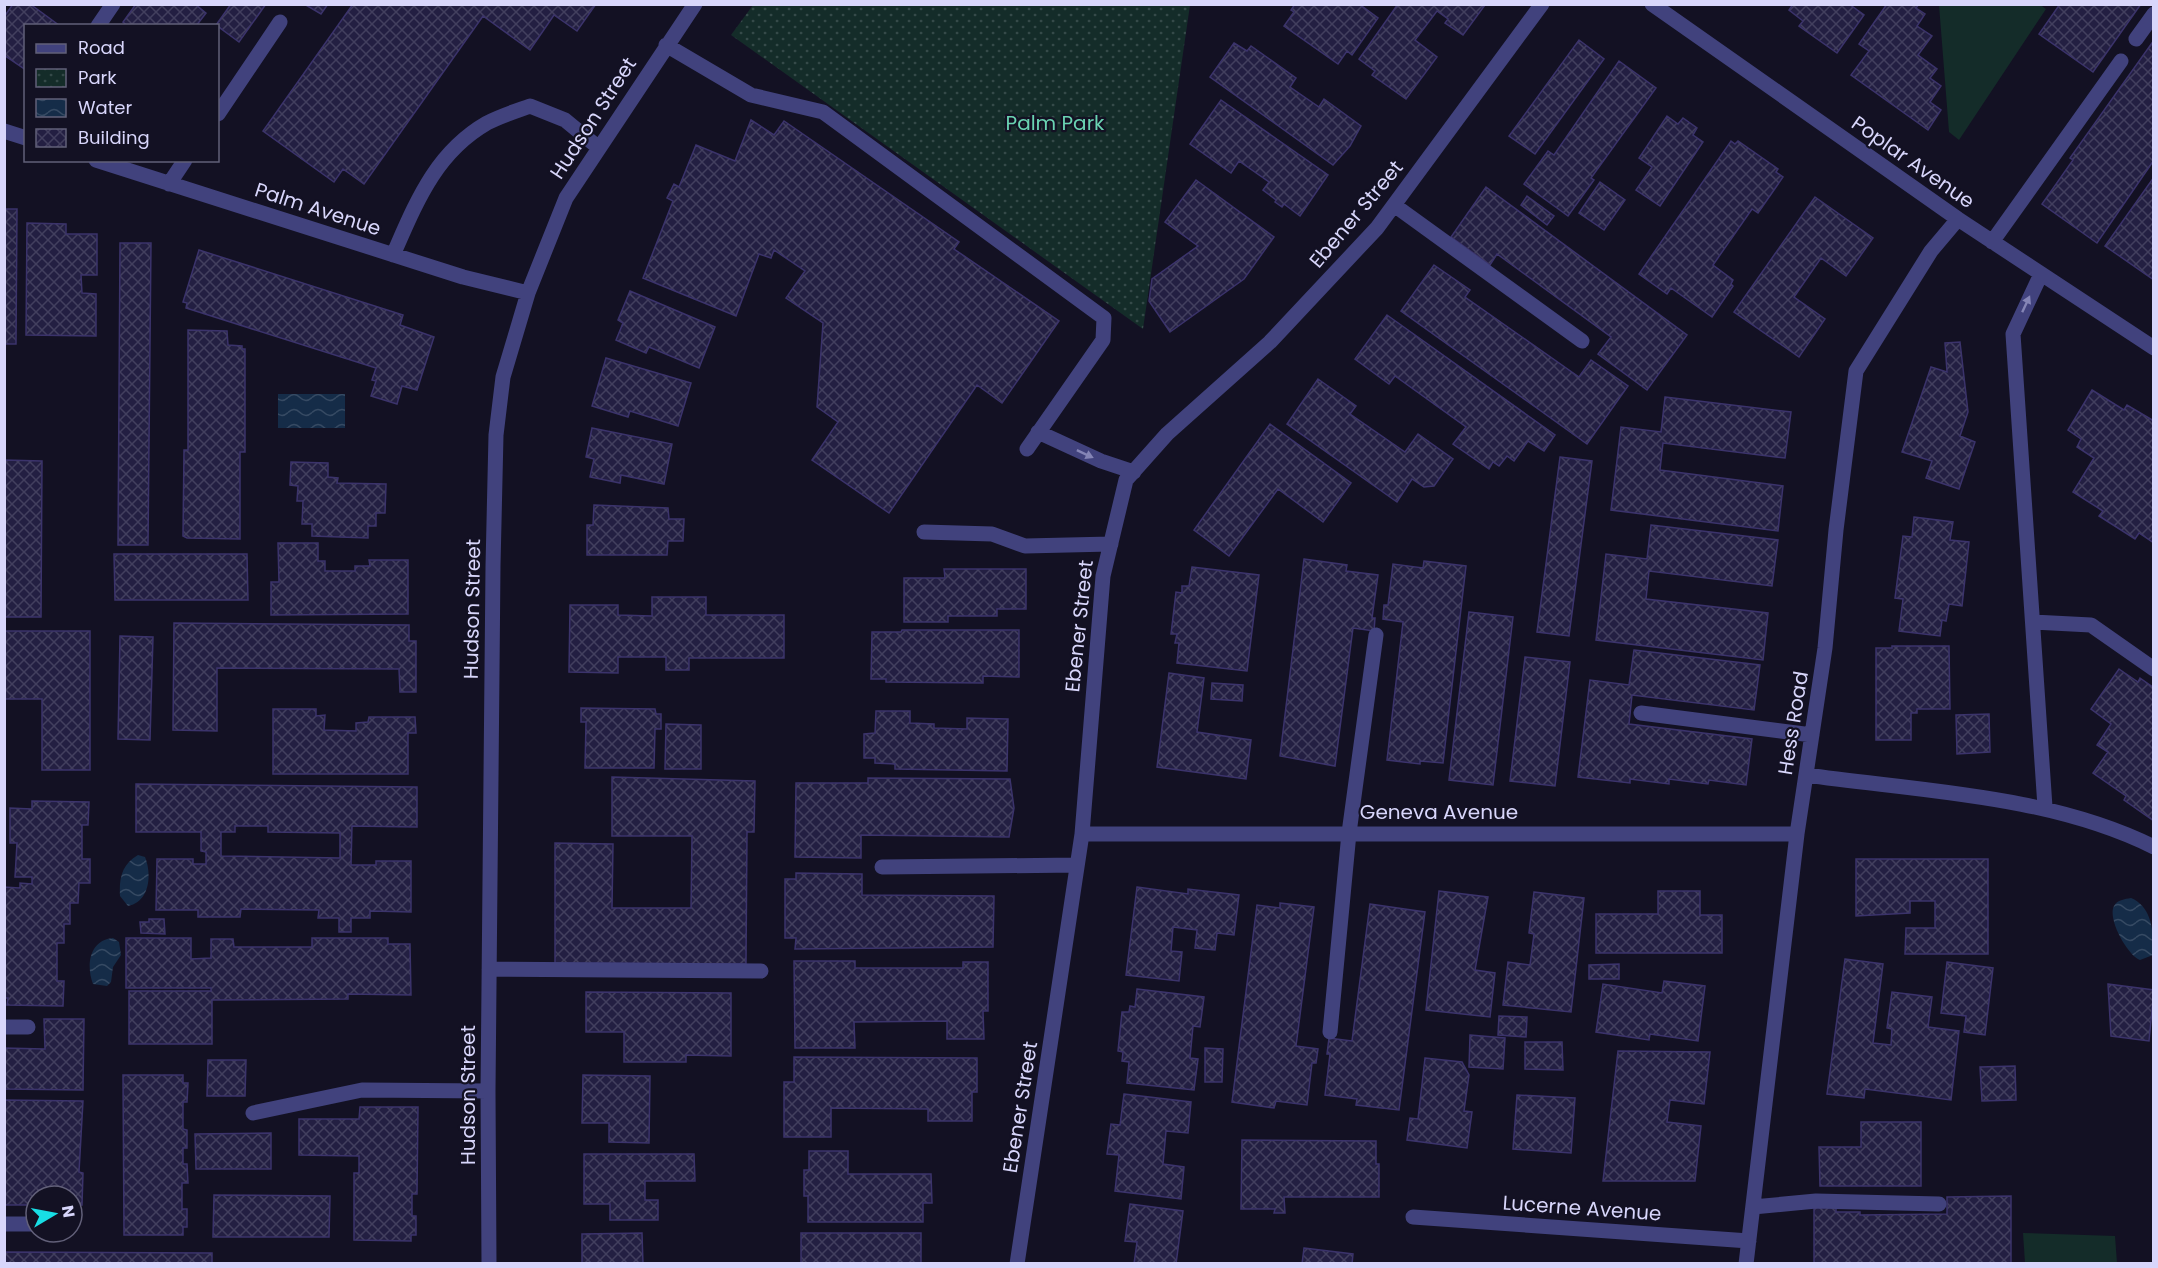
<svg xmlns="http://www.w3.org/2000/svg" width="2158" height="1268" font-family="Poppins,sans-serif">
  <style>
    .grass { fill: #142c29 }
    .park { fill: url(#park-dots) }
    .water { fill: url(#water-waves) }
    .building { fill: url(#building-cross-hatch); stroke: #3b336b; stroke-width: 1.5; fill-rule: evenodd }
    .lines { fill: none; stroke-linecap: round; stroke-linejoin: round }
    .minor { stroke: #41427d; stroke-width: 15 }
    .oneway { fill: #8585b6 }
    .labels { text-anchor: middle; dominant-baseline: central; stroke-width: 4.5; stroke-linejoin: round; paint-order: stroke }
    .street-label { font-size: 20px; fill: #d8d6fb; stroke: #131123 }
    .park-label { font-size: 20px; fill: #6ad3b2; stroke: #131123 }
  </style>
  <defs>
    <pattern id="park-dots" width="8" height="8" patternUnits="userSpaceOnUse" patternTransform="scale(1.5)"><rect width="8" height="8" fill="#142c29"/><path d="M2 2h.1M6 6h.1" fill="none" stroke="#354a49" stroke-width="1.8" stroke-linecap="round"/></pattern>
    <pattern id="water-waves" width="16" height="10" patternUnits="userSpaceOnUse" patternTransform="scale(1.5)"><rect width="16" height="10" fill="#152c48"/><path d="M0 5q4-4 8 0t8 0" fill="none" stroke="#364a63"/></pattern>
    <pattern id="building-cross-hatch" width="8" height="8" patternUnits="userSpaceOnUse" patternTransform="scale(1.5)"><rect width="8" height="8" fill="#231f42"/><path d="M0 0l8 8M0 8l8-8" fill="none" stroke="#423f5e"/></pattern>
  </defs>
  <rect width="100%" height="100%" fill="#131123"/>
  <path class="grass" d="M2039,4L2046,9L1959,140L1949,132L1939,5Z
    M2023,1233L2115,1236L2117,1263H2025Z"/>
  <path class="park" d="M753,5H1190L1143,329L731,35Z"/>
  <path class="water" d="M278,394H345V428H278Z
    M138,855L145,857C152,874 150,902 128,906L120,896C119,878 122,864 138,855Z
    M2131,898C2153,907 2154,935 2153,955L2140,960C2128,956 2107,919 2114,906C2117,900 2125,899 2131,898Z
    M113,938L119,942L121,955L113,967L111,982L107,986L93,984C86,966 89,940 113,938Z"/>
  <path class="building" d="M13,4H30L60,26H26V70L4,55V17Z
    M136,4H195L206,13L196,26H128L123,22Z
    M231,4H266L239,42L216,25Z
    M304,4H328L321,14Z
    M353,4H596L577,31L554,15L530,50L483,16L364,184L343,169L334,182L263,131Z
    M1295,4H1359L1378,18L1352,55L1347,51L1338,64L1284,26L1294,12L1291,10Z
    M1398,4L1485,5L1463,35L1445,23L1448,19L1437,11L1415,40L1437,57L1406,99L1372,75L1375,71L1359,59Z
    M1793,4H1849L1864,15L1837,53L1799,26L1803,21L1789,10Z
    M1887,4H1919L1916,8L1925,14L1917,26L1932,36L1918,55L1937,69L1930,78L1941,86L1930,102L1941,110L1928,130L1851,75L1869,51L1859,44Z
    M2060,4H2141L2093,72L2039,34Z
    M1579,40L1604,59L1535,154L1509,136Z
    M2154,40V160L2097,243L2042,204L2073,160L2070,158Z
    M1234,43L1247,51L1251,46L1296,78L1290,87L1319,107L1324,99L1361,126L1350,146L1333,165L1210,77Z
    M1619,61L1656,88L1591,178L1594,180L1568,216L1524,184L1548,151L1554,155Z
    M1221,100L1328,175L1300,216L1284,204L1282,207L1275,202L1276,200L1263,190L1269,182L1239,161L1231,173L1190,144Z
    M1667,116L1678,124L1683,118L1697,128L1693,135L1703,142L1660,206L1636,190L1652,167L1639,158Z
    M751,120L774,135L784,121L959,242L954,249L1059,321L1002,403L977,385L889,513L812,460L838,422L817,407L823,323L786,298L805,271L774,250L771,258L759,254L736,316L643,278L673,201L667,198L674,184L679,187L696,145L735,161Z
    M1731,141L1735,144L1738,141L1778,169L1776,172L1783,177L1758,213L1752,209L1713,265L1733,280L1731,284L1733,286L1712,317L1671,288L1667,294L1639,274Z
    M2154,177V280L2105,246Z
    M1196,180L1274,237L1244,279L1170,332L1149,301L1152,279L1198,246L1165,222Z
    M1600,182L1625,200L1604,230L1579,213Z
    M1486,187L1687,335L1647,390L1598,354L1611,337L1497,254L1490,265L1451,237Z
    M1527,196L1554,216L1547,225L1521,205Z
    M1815,197L1873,238L1846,276L1821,258L1794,297L1825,319L1799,357L1734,312Z
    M4,209H17L16,344H4Z
    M27,223L66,224V234H97V275H81L82,293L96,294V336L26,335Z
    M120,243H151L148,545H118Z
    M199,250L403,315L400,325L434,337L417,390L402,386L397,404L371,396L376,381L372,380L376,368L186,308L187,303L183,302Z
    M1434,265L1470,290L1465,297L1579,377L1591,360L1628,386L1587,444L1401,311Z
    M630,291L715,327L699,368L649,347L646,353L616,340L623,323L618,320Z
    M1387,315L1555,435L1544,451L1528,441L1514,461L1507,456L1499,466L1493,462L1489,469L1453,444L1466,427L1395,376L1389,384L1355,359Z
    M188,330L227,331L228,345L242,346V349H245V452H240V539L187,538L183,536L184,450H188Z
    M1960,342L1968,412L1960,436L1975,442L1959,489L1926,478L1932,461L1902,452L1931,367L1947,372L1945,343Z
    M606,358L691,383L678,426L630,411L628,417L592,406Z
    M1318,379L1356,406L1350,414L1405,452L1418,434L1453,459L1434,486L1424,487L1412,479L1397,502L1287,424Z
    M2092,390L2124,410L2127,405L2154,421V543L2139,533L2135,539L2099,516L2103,511L2073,492L2094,458L2077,447L2081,439L2068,430Z
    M1665,397L1791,412L1785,458L1663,443L1660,470L1783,486L1778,531L1611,510L1621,427L1661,432Z
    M1270,424L1351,483L1323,522L1278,489L1229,556L1194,530Z
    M592,428L672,444L664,484L621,475L620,483L590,477L594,459L586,457Z
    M1560,457L1592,461L1569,636L1537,632Z
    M4,460L42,461L41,617H4Z
    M291,462L328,463V477L338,478L337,483L386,484L385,513H376V526H368V538L312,536V524H302L303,501H297L298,486L290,485Z
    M594,505L668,508L669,519H684L683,541H668L667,555H587V525H593Z
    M1914,517L1953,522L1950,540L1969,542L1962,606L1949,604L1946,621L1942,620L1940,636L1899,631L1903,599L1895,598L1903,536L1912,537Z
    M1651,525L1778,540L1772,586L1649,571L1646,599L1768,613L1763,660L1596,640L1606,554L1647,559Z
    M278,543H318V561H325V571H355V566H370L369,560H408V614L271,615V582H279Z
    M114,554H247L248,600H115Z
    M1304,559L1347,565L1346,571L1378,575L1372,618H1375L1374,631L1353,628L1335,766L1280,756Z
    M1424,561L1466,566L1443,763L1420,761V764L1387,760L1403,622L1383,619L1384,605H1388L1393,564L1423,568Z
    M1192,567L1259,575L1247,671L1177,663L1179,643H1175L1177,634H1171L1176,592L1182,593V586H1189Z
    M944,569H1026V609H997V616H948V622H904V578H945Z
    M652,597H706V615H784V658H689V670H666V657H618V673L569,672L570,605H618V615L652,616Z
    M1469,612L1513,617L1493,785L1449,780Z
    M174,623L409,625V641H416V692H400L399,669L217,668V731L173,730Z
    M902,630H1019V677L983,676V683L886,682V679H871L872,632H901Z
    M4,631H90V770H42V699H4Z
    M120,636L153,637L150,740L118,739Z
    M1892,646H1949L1950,709H1917V713H1911V740H1876V648H1892Z
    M1634,650L1760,665L1754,710L1632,695L1629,724L1752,739L1746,785L1709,780L1708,784L1669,779V784L1630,779V783L1578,777L1590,680L1629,685Z
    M1525,657L1570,662L1555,786L1510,781Z
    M2119,669L2138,682L2140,678L2154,688V821L2124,800L2126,796L2093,773L2108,752L2097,745L2111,724L2091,709Z
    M1169,673L1204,678L1197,732L1251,740L1246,779L1157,767Z
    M1212,683L1243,685L1242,701L1211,699Z
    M581,708L655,709L656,714H661V729H655L654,768H585L586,722H581Z
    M273,709H316V716L325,715L324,730L356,731V723L368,722L369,717H415L416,733H408V774H273Z
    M876,711H910V723L934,724V728L967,729V718L1008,719L1007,771L895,769V764L875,763V758H864V734L875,733Z
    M1989,714L1990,752L1957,754L1956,715Z
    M666,724L701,725V769H665Z
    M612,777L755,781L754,832H747L746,964L555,963V843L613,844L612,908H691L692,836H612Z
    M868,778L1010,779L1014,808L1009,837L861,835V858L795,857L796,783H868Z
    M136,784L417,787V827L352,826L351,865H376V861H411V912L370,911V918H351V932H339V918H318L319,910L241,909L240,917H198V910H156L157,859H193V864H206V852L201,851V832H136ZM235,826H268V832L340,833V858L221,856V832H235Z
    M32,801L89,802L88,825H82V859H90V883H79L78,903H70V924H64V943H57V981H64L63,1006L7,1005L8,998H4V887L20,888V883L32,884V877H15L17,843H10V808L32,809Z
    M1856,859H1988V954H1905L1906,928H1935V901H1910V913L1856,916Z
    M796,873L862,874V895L994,896L993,947L795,949L796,938H785V879H796Z
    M1137,887L1188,894V889L1239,895L1234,935L1217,933L1215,950L1195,948L1197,930L1173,927L1171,951L1182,952L1179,981L1126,975Z
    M1439,891L1488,897L1475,970L1495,973L1490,1017L1426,1010Z
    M1658,891H1700V915H1722V953H1596V914H1658Z
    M1534,892L1584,898L1571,1012L1503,1005L1508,962L1530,965L1534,934L1529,933Z
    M1280,903L1314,907L1296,1046L1318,1049L1316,1063H1312L1307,1105L1276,1101L1274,1108L1232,1102L1257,905L1280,908Z
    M1370,904L1425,912L1399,1110L1356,1105L1357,1099L1325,1095L1330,1054H1327L1329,1038L1352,1041Z
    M149,919H164L165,934L141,933L140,922H149Z
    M126,938H191V959L211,958V939H233L234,947H312V938H388V944H410L411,995L348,994V999L212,1000V1044H129V991H211V988H126Z
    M1845,959L1883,964L1873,1043L1891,1045L1892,1029L1887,1028L1892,992L1932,997L1928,1027L1959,1031L1951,1100L1865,1089L1864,1098L1827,1094Z
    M794,961H855V968H963V962H988V1011H983L984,1039H947V1021L854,1022L855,1048H795Z
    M1947,962L1993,968L1985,1035L1964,1032L1966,1016L1941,1013Z
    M1619,964V979H1589V965Z
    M1664,981L1705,986L1698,1041L1650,1034L1649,1040L1596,1032L1603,984L1662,993Z
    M2108,984L2154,990L2149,1041L2111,1036Z
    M1137,989L1204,997L1200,1027L1193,1026L1190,1058L1198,1059L1194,1090L1127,1083L1129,1062L1122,1061L1123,1052L1118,1051L1122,1012H1129L1130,1006L1135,1007Z
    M586,992L731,993V1056L686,1055V1062H624V1032H586Z
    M1499,1016L1527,1017L1526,1037L1498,1035Z
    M44,1019H84L83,1090L4,1089V1048L45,1049Z
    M1470,1035L1505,1038L1503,1069L1469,1067Z
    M1525,1042H1562L1563,1070L1525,1069Z
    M1205,1048L1223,1049L1222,1082H1205Z
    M1618,1051L1710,1052L1704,1104L1670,1100L1667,1122L1701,1126L1695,1181H1603Z
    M794,1057L977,1058V1092H972V1121H928V1109L831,1108V1137H784V1082H794Z
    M1425,1058L1462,1062L1469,1075L1464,1111L1472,1112L1467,1148L1407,1140L1410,1118L1418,1119Z
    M208,1060H246L245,1096H207Z
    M2015,1066L2016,1100L1982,1101L1980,1067Z
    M123,1075H183V1083H188L187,1102H183V1129L187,1130V1148H183V1164H187L188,1183H182V1209H187V1227H183V1235H124Z
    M583,1075L650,1076L649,1143L609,1142V1123H582Z
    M1124,1094L1191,1102L1188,1133L1166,1131L1163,1164L1184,1167L1181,1199L1115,1191L1119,1155L1107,1154L1111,1124L1120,1125Z
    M1517,1095L1575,1098L1571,1153L1513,1149Z
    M4,1100L83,1101L79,1172L83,1173L82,1205H72V1196H36V1205H4Z
    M360,1107H418L417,1194H412V1216H416V1235H411V1241L354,1240V1173H359V1156L299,1155V1119H359Z
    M1861,1122H1921V1186H1820L1819,1147H1861Z
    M271,1133V1169H196L195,1134Z
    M1242,1140L1376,1141V1164H1379V1197H1284L1285,1213H1274L1275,1209H1241Z
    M809,1151H848V1174H931L932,1203H923V1222H808V1196H804V1170H809Z
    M584,1154H694L695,1181H645V1200H658V1220H610V1204H584Z
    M214,1195L330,1196L329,1237H213Z
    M2011,1196V1264H1814V1206L1836,1207V1212H1860V1215L1947,1214V1197Z
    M1130,1204L1183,1211L1176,1264H1134L1137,1242L1125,1241Z
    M642,1233L643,1264H582V1234Z
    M801,1233H921V1264H801Z
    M1304,1248L1353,1254L1352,1264H1302Z
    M4,1252L212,1253V1264H4Z"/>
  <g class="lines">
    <path class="minor" d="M1652,4L1958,219L2154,348
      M98,26L113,4
      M2136,39L2154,14
      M666,45L751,95L823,112L1104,318L1103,340L1027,449
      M218,114L280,22
      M4,131L26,138
      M96,160L463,277L528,293
      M169,184L185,160
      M1394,205L1582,341
      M1992,242L2121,61
      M393,255C416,203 435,153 487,123C500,116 516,111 530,106L565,120L599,148
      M2041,274L2013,334L2045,807
      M1038,432L1101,461L1134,472
      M924,532L992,534L1025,546L1111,544
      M2033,622L2091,625L2154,669
      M1641,713L1812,735
      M1806,775C1920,791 2050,795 2154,847
      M1082,834H1797
      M882,867L1077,865
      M489,969L761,971
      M4,1027H28
      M1330,1032L1349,833L1376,635
      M253,1113L362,1090L488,1091
      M1753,1207L1816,1201L1939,1204
      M1413,1217L1749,1241
      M4,1224H36
      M489,1264L488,1091L493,566L496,435L503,377L528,293L566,198L695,4
      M1017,1264L1082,834L1103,576L1126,480L1167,434L1270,342L1377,228L1542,4
      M1746,1264L1797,834L1825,648L1836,530L1856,371L1931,251L1958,219"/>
  </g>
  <defs><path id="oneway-solid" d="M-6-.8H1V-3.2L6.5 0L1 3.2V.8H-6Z" transform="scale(1.5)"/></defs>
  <g class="oneway">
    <use href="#oneway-solid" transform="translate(2026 304) rotate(-65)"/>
    <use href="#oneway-solid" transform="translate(1085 454) rotate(25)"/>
  </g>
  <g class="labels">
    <g class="street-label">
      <text transform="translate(593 118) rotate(-57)">Hudson Street</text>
      <text transform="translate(1913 162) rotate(35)">Poplar Avenue</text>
      <text transform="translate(318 209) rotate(18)">Palm Avenue</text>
      <text transform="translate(1356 214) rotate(-50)">Ebener Street</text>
      <text transform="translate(472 609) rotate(-89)">Hudson Street</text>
      <text transform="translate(1079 626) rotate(-84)">Ebener Street</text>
      <text transform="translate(1793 723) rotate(-81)">Hess Road</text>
      <text x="1439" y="812">Geneva Avenue</text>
      <text transform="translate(468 1095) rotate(-90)">Hudson Street</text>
      <text transform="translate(1020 1107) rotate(-81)">Ebener Street</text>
      <text transform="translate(1582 1208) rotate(4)">Lucerne Avenue</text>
    </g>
    <g class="park-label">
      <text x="1055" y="123">Palm Park</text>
    </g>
  </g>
  <rect width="2158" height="1268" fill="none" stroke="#d8d6fb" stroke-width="12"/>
  <rect x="24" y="24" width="195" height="138" fill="#131123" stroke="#626079" stroke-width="1.5"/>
  <rect x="36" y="44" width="30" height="9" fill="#41427d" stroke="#626079" stroke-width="1.5"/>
  <text x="78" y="54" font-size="18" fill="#d8d6fb">Road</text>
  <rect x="36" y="69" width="30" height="18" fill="url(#park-dots)" stroke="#626079" stroke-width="1.5"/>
  <text x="78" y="84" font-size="18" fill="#d8d6fb">Park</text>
  <rect x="36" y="99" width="30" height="18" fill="url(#water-waves)" stroke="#626079" stroke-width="1.5"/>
  <text x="78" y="114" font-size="18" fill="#d8d6fb">Water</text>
  <rect x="36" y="129" width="30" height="18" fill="url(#building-cross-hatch)" stroke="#626079" stroke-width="1.5"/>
  <text x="78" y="144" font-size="18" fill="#d8d6fb">Building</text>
  <g transform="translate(54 1214) rotate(80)"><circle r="28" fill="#131123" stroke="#626079" stroke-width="1.5"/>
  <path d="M0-4.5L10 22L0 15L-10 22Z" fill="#18dee5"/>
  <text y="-9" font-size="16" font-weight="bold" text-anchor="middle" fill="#d8d6fb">N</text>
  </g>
</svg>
